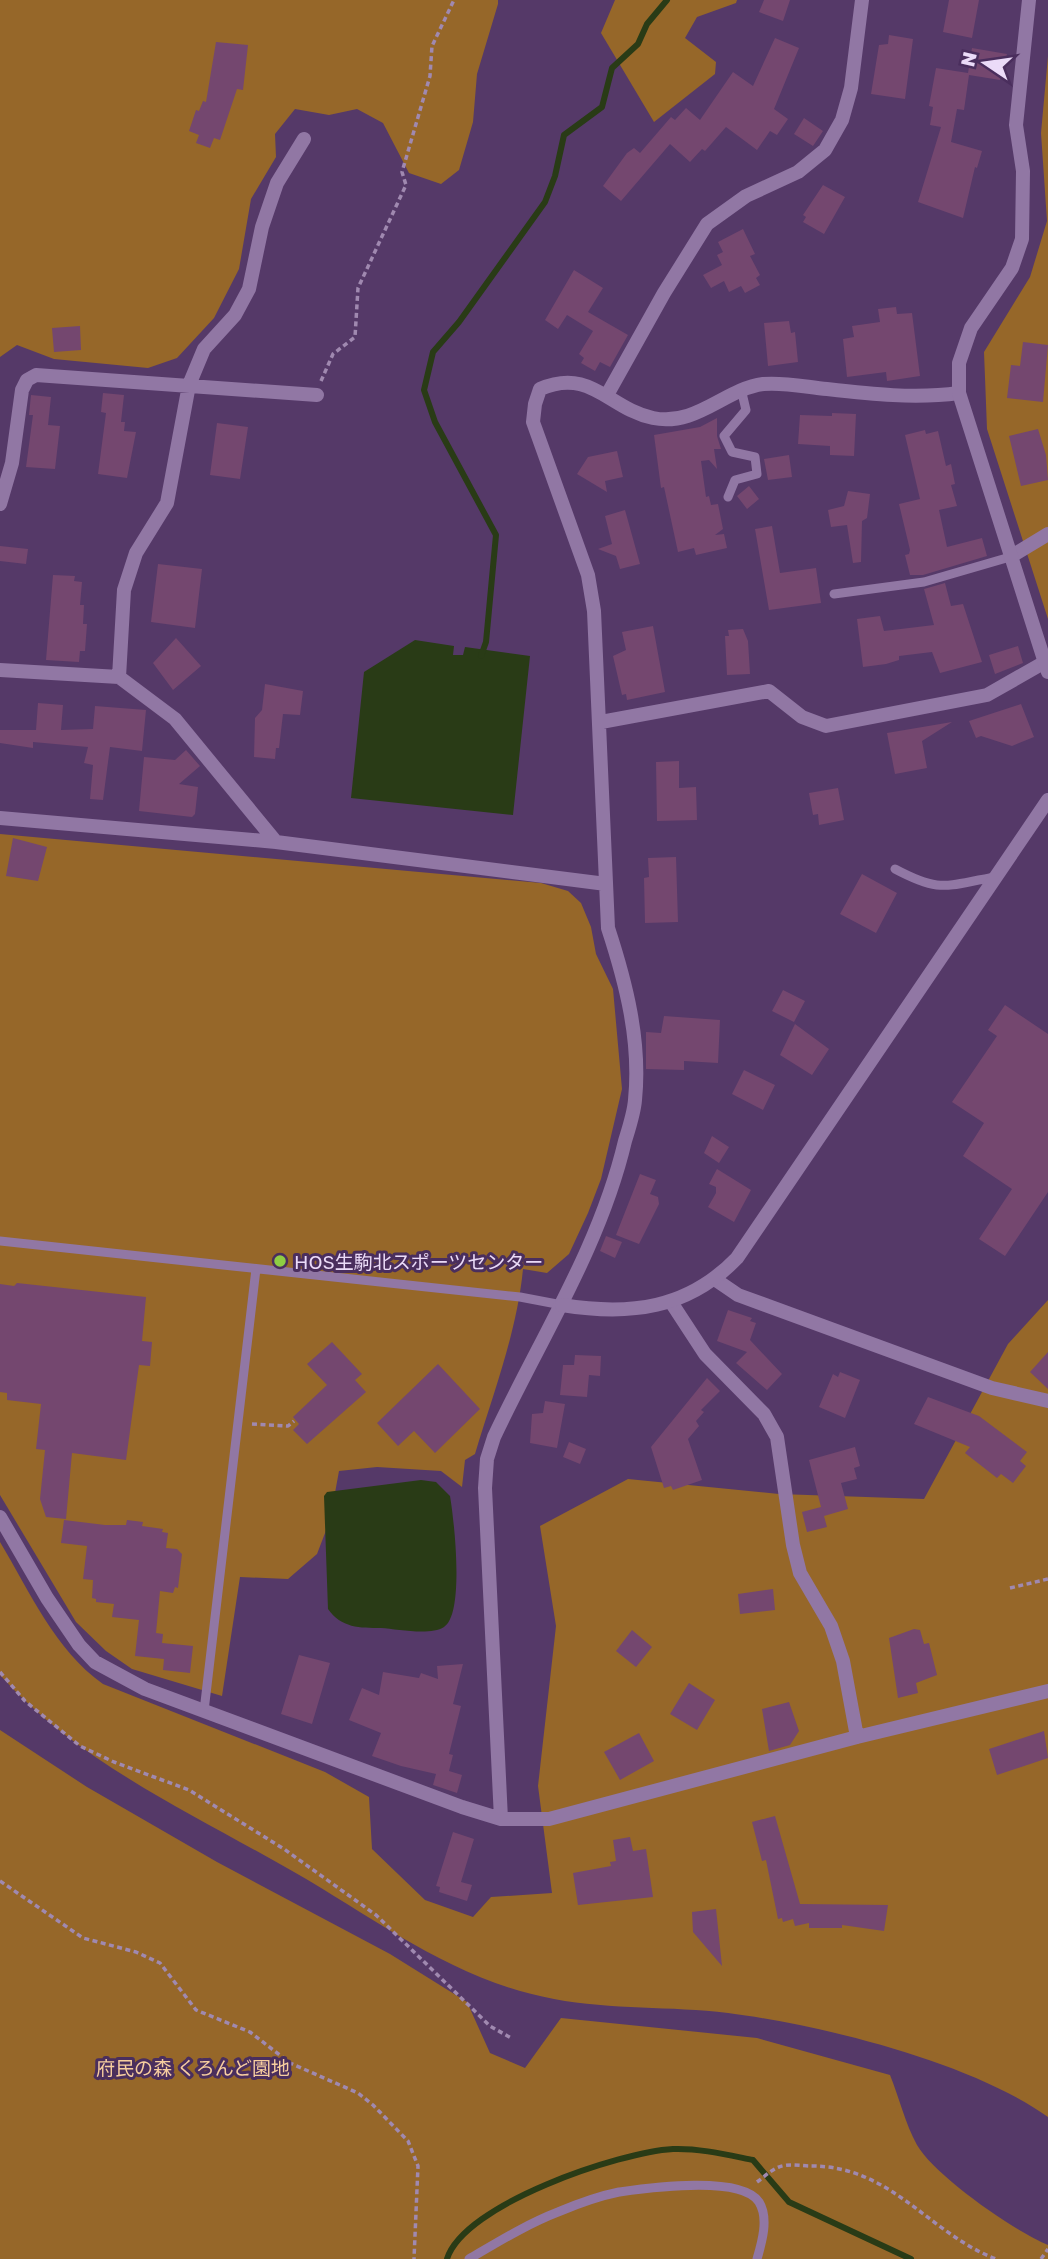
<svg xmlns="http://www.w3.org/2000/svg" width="1048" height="2259" font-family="'Golos Text','Noto Sans JP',sans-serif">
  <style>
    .green { fill: #966729 }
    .water { fill: #293b16 }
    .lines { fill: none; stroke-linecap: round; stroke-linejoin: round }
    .stream { stroke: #293b16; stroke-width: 6 }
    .building { fill: #74476f }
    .path { stroke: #a089b0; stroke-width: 3.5; stroke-dasharray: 5 3.5; stroke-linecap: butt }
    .service { stroke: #9177a4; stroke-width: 9 }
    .minor { stroke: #9177a4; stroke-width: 14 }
    .tertiary { stroke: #9177a4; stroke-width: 14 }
    .poi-dot { fill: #8ece43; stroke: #4a2e5d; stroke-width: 2.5 }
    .labels { text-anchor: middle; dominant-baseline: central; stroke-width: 6; stroke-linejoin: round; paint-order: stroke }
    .poi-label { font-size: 19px; fill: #ebdbf8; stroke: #4a2e5d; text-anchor: start }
    .park-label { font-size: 19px; fill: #f7ce9f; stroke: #4a2e5d }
  </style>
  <rect width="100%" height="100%" fill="#553968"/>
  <path class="green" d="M0,0H498V4L477,74L473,122L459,170L441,184L409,173L383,123L357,109L329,115L295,109L275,134L276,157L251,199L239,269L214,318L177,358L148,368L54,359L17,345L0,357Z
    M615,0H737L736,3L697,17L685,38L716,62L715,74L654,122L601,33Z
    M1048,56V619L987,429L984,352L1030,277L1047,221L1041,133Z
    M0,834L541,883L568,891L581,903L591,927L596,954L613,989L622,1089L601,1179L588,1213L569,1254L547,1273L523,1269C517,1332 493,1394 475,1454L465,1460L462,1487L441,1471L377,1467L339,1471L330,1520L317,1554L288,1579L240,1577L222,1696L132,1669L106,1651L76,1622L0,1495Z
    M1048,1300V2117C971,2062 822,2025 728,2013C671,2006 612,2010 554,1999C455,1981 379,1921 294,1872C193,1814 79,1763 0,1675V1542C30,1592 55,1650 103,1684L325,1772L369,1797L372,1849L425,1900L473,1917L491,1897L552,1893L538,1786L556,1626L540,1526L628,1479L779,1494L924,1499L1008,1344Z
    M0,1730L87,1787L217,1862L390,1954L467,2002L490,2053L525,2068L561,2018L757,2038L890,2075C899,2097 905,2123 917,2145C935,2176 1014,2231 1048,2245V2259H0Z"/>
  <path class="water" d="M415,640L454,646L453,655H463L465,647L530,656L513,815L351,798L364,672Z
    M421,1480L436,1482L450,1496C454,1519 465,1614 444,1627C430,1636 397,1629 381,1628C360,1628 341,1628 328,1609L324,1496L327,1492Z"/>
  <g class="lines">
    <path class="stream" d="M481,656L486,642L496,535L435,422L424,390L433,352L459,322L545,202L555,176L564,135L602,107L612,68L638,44L647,24L667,0
      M447,2259C464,2204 620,2152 673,2149C699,2148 728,2155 753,2160L789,2202L911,2259"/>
  </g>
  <path class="building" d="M764,0H790L783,21L759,12Z
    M949,0H979L972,38L943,32Z
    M889,35L913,39L905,99L871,94L879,45L888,44Z
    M775,38L799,48L774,109L788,119L777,135L770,131L757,150L726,127L705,151L702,149L690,162L670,144L621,201L603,186L627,153L634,148L640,153L671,117L675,120L686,108L700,120L733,72L753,86Z
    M216,42L248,45L243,90L237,89L220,140L214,138L210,148L196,143L199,135L189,131L196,110L199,111L203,101L206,102Z
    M972,48L1007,54L1000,80L969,75L964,110L957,109L951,142L982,151L977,168L975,167L963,218L918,202L941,127L930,125L933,107L929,106L936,68L968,73Z
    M804,118L823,131L813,146L794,134Z
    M823,185L845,197L824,234L803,222L806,217L803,215Z
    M743,229L755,254L750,256L760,275L756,278L760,285L745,293L741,286L729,292L724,281L711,288L703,275L722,265L717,255L723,252L718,242Z
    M574,270L603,288L588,312L628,335L610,367L600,362L595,371L581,363L584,358L579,354L593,331L567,315L558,329L545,320Z
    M896,307L897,314L912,313L920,376L887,381L886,372L847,377L843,339L854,337L852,326L880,322L878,309Z
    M789,321L791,333L795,332L798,362L768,366L764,323Z
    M80,326L81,350L54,352L52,328Z
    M1023,342L1048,345L1043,402L1007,398L1011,365L1020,366Z
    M103,393L124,395L121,422H125L124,431L136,432L127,478L98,474L106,413L101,412Z
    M31,395L51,397L48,425L60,426L55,469L26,467L33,415H29Z
    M832,413L856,414L854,456L830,455V446L798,444L800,415L832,416Z
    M717,418V436L721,449H714L717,469L709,460L701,461L706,497L709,496L711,505L718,504L723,529L715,535L724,534L727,548L696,555L694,548L678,552L664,487L661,488L654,435L700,427Z
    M217,423L248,427L240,479L210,475Z
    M1038,429L1046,455L1048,480L1021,486L1009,436Z
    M925,430L926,434L938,431L946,466L951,464L955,484L951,485L957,506L939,510L947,547L982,538L987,556L923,575H910L905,555L909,554L910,550L899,504L920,499L905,435Z
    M617,451L623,477L605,481L607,492L577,474L588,457Z
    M789,455L792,477L768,480L764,459Z
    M749,486L759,499L747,509L737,496Z
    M848,491L870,494L867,518L862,521L861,562L853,563L847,525L831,527L828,510L844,506Z
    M625,510L640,564L620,569L616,556L598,549L612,544L605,516Z
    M772,526L780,573L816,568L821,603L769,610L755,529Z
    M0,546L28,549L26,564L0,561Z
    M158,564L202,569L195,628L151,622Z
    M53,575L75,576L74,581L82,582L80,605H84L83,624H87L85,651H80L79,662L46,660Z
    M945,583L951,606L963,604L982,662L940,673L932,652L899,656V660L886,664L863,667L857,619L880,616L884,631L934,625L924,589Z
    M653,626L665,692L627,700L626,694L622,695L613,656L626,650L622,632Z
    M743,629L748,641L750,674L727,675L725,636H729L728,630Z
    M176,638L201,666L173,690L153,663Z
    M1018,646L1023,663L995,674L989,655Z
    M265,684L303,691L300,715L283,714L279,748H276L275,759L254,757L255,718L262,710Z
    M38,703L63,705L61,730L93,729L95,706L146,710L142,751L110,747L103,800L90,799L93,765L84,763L88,747L33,742V748L0,743V730H36Z
    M1021,704L1034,737L1012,746L981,736L976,738L969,721Z
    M952,722L922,741L927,768L895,774L887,733Z
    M186,750L200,766L179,784L198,787L195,814L192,817L139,811L144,757L175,760Z
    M679,761V788L696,787L697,820L657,821L656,762Z
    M838,788L844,820L819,825L818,814L813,815L809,793Z
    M13,838L47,847L38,881L6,876Z
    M676,857L678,922L645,923L644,878L649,877L648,858Z
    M862,874L897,893L876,933L840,914Z
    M783,990L805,1001L794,1022L772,1011Z
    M1005,1005L1048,1034V1192L1005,1256L979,1239L1012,1189L963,1156L984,1123L952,1102L997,1036L988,1030Z
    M664,1016L720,1020L718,1063L684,1061V1070L646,1069V1032L661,1033Z
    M795,1024L829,1049L812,1075L780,1055Z
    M744,1070L775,1085L763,1110L732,1094Z
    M712,1136L729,1147L719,1163L704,1153Z
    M717,1169L751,1190L734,1222L708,1207L716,1193V1187L709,1184Z
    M640,1174L656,1180L650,1194L658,1197L659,1204L639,1244L616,1235Z
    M606,1236L622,1242L615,1258L600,1251Z
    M17,1283L146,1297L142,1341L152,1342L150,1366L139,1365L126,1460L72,1453L66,1519L46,1517L40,1499L45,1450L36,1449L41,1404L7,1400V1393L0,1392V1284L14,1286Z
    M728,1310L752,1318L750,1321L756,1323L750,1340L782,1374L767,1390L736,1363L747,1352L717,1341Z
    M332,1342L362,1374L355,1380L366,1392L307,1444L293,1430L299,1424L293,1417L327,1385L307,1364Z
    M1048,1352V1389L1030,1372Z
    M575,1355L601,1356L600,1376L589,1375L587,1397L560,1395L563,1365H574Z
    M438,1364L480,1409L435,1453L414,1431L398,1446L377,1423Z
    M840,1372L860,1380L845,1418L819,1407L833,1374L838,1377Z
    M707,1378L720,1391L701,1410L704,1412L696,1421L699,1426L688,1439L702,1480L673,1490L671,1486L664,1488L651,1447Z
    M928,1397L979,1416L1027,1452L1020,1461L1026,1466L1013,1483L1001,1474L997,1478L965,1453L970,1447L914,1424Z
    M545,1401L565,1404L557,1448L530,1443L532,1414L543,1413Z
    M569,1442L586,1449L580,1464L563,1457Z
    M855,1447L860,1466L854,1468L857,1479L841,1483L848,1509L824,1516L827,1527L807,1532L802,1512L821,1507L809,1460Z
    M64,1520L105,1525H126L127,1520L143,1522L142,1526L163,1529L162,1532L168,1533L166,1548L177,1549L182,1554L178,1588L175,1587L173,1593L160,1591L156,1633L163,1634L162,1643L193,1646L190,1673L163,1670L164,1659L135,1656L139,1620L112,1617L114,1604L96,1602V1599L92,1598L93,1580L83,1579L87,1546L61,1543Z
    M773,1589L775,1610L740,1614L738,1594Z
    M914,1629L920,1630L924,1644L929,1643L937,1675L916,1683L918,1693L898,1698L889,1638Z
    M632,1630L652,1647L636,1667L616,1651Z
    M299,1655L330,1663L312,1724L281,1714Z
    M463,1664L453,1704L461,1706L449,1754L453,1755L449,1771L462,1775L457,1793L433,1785L436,1774L401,1766L372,1756L381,1733L349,1720L362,1688L379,1695L383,1672L419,1678L421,1673L438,1679L437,1666Z
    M689,1683L715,1700L697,1730L670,1714Z
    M789,1702L799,1731L790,1745L769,1751L762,1709Z
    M1044,1731L1048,1758L997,1775L989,1749Z
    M639,1733L654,1761L620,1780L604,1752Z
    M775,1816L800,1904L888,1905L884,1931L842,1925V1928H809V1923L795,1926L793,1919L783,1922L782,1918L778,1919L766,1860L762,1861L752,1822Z
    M453,1832L474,1839L461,1882L472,1885L467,1901L439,1892L440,1887L436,1886Z
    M630,1837L633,1851L646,1849L653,1897L578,1905L573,1873L611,1866L610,1862L616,1861L613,1840Z
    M716,1909L722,1966L693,1932L692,1912Z"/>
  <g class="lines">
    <path class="path" d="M321,381L333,354L355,337L358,288L406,185L402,172L430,76L432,46L454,0
      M252,1424L288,1426L294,1421
      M1010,1588L1048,1579
      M0,1672L25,1701L80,1746L114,1762L189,1790L284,1849L376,1915L490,2026L511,2038
      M0,1881L83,1938L136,1952L160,1963L196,2010L250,2032L290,2063L358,2093L373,2105L408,2141L418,2166L414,2259
      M757,2182C764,2177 771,2170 779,2167C788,2163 802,2166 811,2166C892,2166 928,2233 996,2259
      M1041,2259L1048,2249"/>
    <path class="service" d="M728,497L735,480L757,474L755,457L732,452L724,436L746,410L742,393
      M834,594L924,582L1010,557
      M895,869C942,894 946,885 996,877
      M0,1241L520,1297L562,1305
      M204,1711L256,1269
      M469,2259C498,2242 527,2224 558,2212C577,2204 599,2196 619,2192C648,2188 741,2175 759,2202C769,2218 762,2242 757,2259"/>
    <path class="minor" d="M607,395L664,293L707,224L746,196L798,172L825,150L842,120L851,88L862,0
      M0,504L12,463L22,390L27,380L36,375L317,395
      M1010,557L1048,534
      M0,670L119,677L175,719L276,842
      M119,677L124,590L136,553L167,503L189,385L204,349L235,315L249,289L262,227L277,183L304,139
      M601,722L769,691L802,717L826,726L987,695L1045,662
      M0,818L276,842L606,884
      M716,1280L738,1295L992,1388L1048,1401
      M671,1302L705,1354L764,1414L777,1437L793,1545L800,1573L831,1626L843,1661L857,1737
      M0,1517L47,1598L79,1645L95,1662L145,1689L462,1807L501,1819H549L857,1737L1048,1691
      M501,1819L485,1488L487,1459L494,1437C540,1339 600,1247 625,1141C629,1128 634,1113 635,1100C641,1041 626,983 608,928L594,611L588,575L533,422L535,404L540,389C591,367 609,409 653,418C696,427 725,389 763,384C784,382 806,387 827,389C871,394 915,399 959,393"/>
    <path class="tertiary" d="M1029,0L1016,125L1023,171L1022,239L1012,268L971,328L959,363V393L1048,672
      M562,1305C630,1316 688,1309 737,1258L1048,800"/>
  </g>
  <circle class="poi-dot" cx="280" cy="1261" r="7"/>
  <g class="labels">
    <g class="poi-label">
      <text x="294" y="1261">HOS生駒北スポーツセンター</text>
    </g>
    <g class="park-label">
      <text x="193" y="2067">府民の森 くろんど園地</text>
    </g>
  </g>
  <g transform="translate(985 63) rotate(283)" stroke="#4a2e5d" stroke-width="5" paint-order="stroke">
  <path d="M0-5L12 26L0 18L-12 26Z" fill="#ebdbf8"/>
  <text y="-10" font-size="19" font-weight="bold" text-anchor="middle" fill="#ebdbf8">N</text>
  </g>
</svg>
